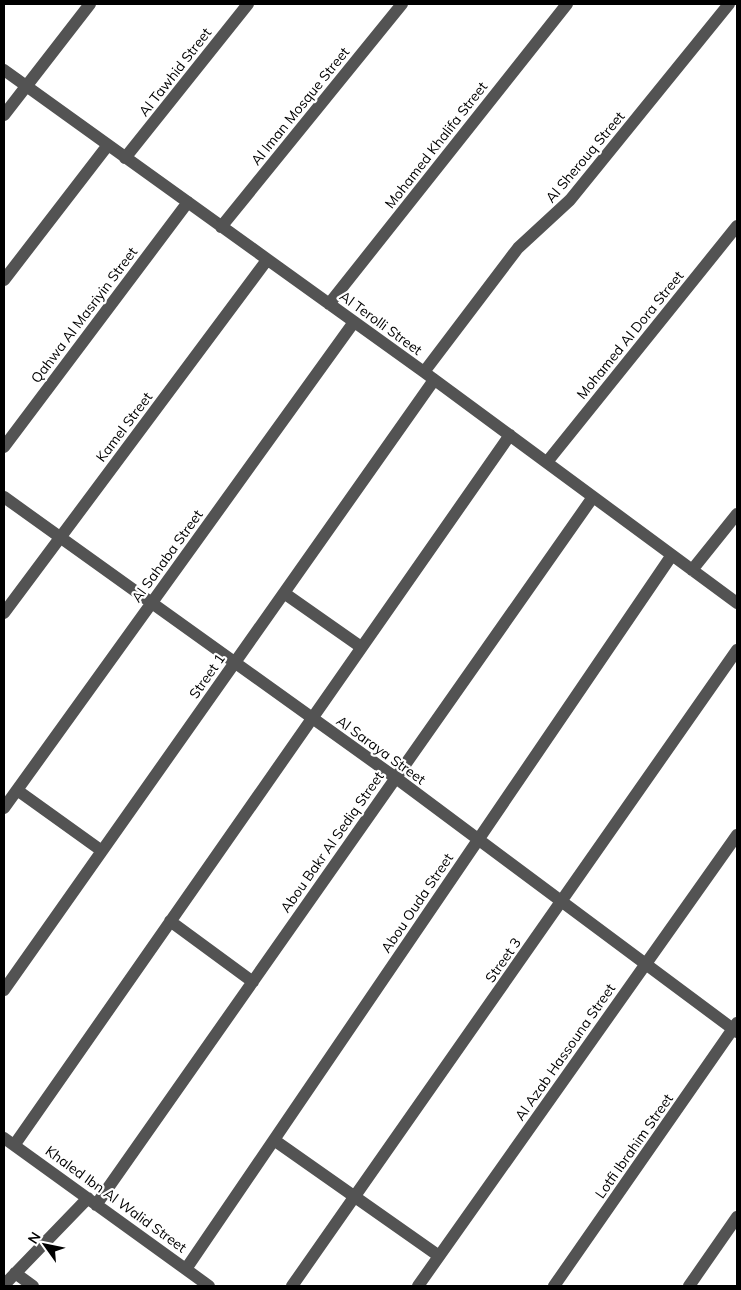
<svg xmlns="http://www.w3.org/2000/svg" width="741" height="1290" font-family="Mulish,sans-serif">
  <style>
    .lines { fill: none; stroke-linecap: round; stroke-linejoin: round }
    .minor { stroke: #535353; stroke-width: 12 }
    .labels { text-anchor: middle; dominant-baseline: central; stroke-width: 4.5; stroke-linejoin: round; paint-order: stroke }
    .street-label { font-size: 14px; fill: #000; stroke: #fff }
  </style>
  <rect width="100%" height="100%" fill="#fff"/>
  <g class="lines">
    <path class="minor" d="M4,70L424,372L737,603
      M4,115L90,4
      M125,158L248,4
      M221,227L402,4
      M4,280L108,145
      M329,304L567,4
      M424,372L518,248L570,200L729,4
      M4,447L188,202
      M547,462L737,226
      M4,497L396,778L737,1032
      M692,570L737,514
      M284,593L361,647
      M4,613L267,260
      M17,790L102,851
      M4,808L354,322
      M170,921L253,982
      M4,990L434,380
      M4,1138L209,1286
      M274,1140L439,1256
      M15,1144L510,435
      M96,1205L593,497
      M186,1269L672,555
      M15,1273L33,1286
      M4,1285L88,1198
      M292,1286L737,650
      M418,1286L737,835
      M554,1286L737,1023
      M689,1286L737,1217"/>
  </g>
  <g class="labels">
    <g class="street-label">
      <text transform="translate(175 72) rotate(-52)">Al Tawhid Street</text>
      <text transform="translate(300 106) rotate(-51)">Al Iman Mosque Street</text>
      <text transform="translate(436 145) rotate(-52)">Mohamed Khalifa Street</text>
      <text transform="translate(585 157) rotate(-50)">Al Sherouq Street</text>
      <text transform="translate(84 315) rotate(-53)">Qahwa Al Masriyin Street</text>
      <text transform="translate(381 323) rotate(36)">Al Terolli Street</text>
      <text transform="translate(630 335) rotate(-51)">Mohamed Al Dora Street</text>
      <text transform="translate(124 427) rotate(-53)">Kamel Street</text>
      <text transform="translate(167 556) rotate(-54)">Al Sahaba Street</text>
      <text transform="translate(207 676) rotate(-55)">Street 1</text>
      <text transform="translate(381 750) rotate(36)">Al Saraya Street</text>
      <text transform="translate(332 842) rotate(-55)">Abou Bakr Al Sediq Street</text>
      <text transform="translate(417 903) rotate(-56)">Abou Ouda Street</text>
      <text transform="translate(503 960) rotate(-55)">Street 3</text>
      <text transform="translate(565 1052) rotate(-55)">Al Azab Hassouna Street</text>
      <text transform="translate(634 1146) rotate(-55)">Lotfi Ibrahim Street</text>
      <text transform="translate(116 1199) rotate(36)">Khaled Ibn Al Walid Street</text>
    </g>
  </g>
  <rect width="741" height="1290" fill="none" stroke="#000000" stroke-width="10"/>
  <g transform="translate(45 1245) rotate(303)" stroke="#ffffff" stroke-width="4" paint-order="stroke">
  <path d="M0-4L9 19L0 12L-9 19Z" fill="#000000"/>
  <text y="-8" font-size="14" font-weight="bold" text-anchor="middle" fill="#000000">N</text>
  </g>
</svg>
